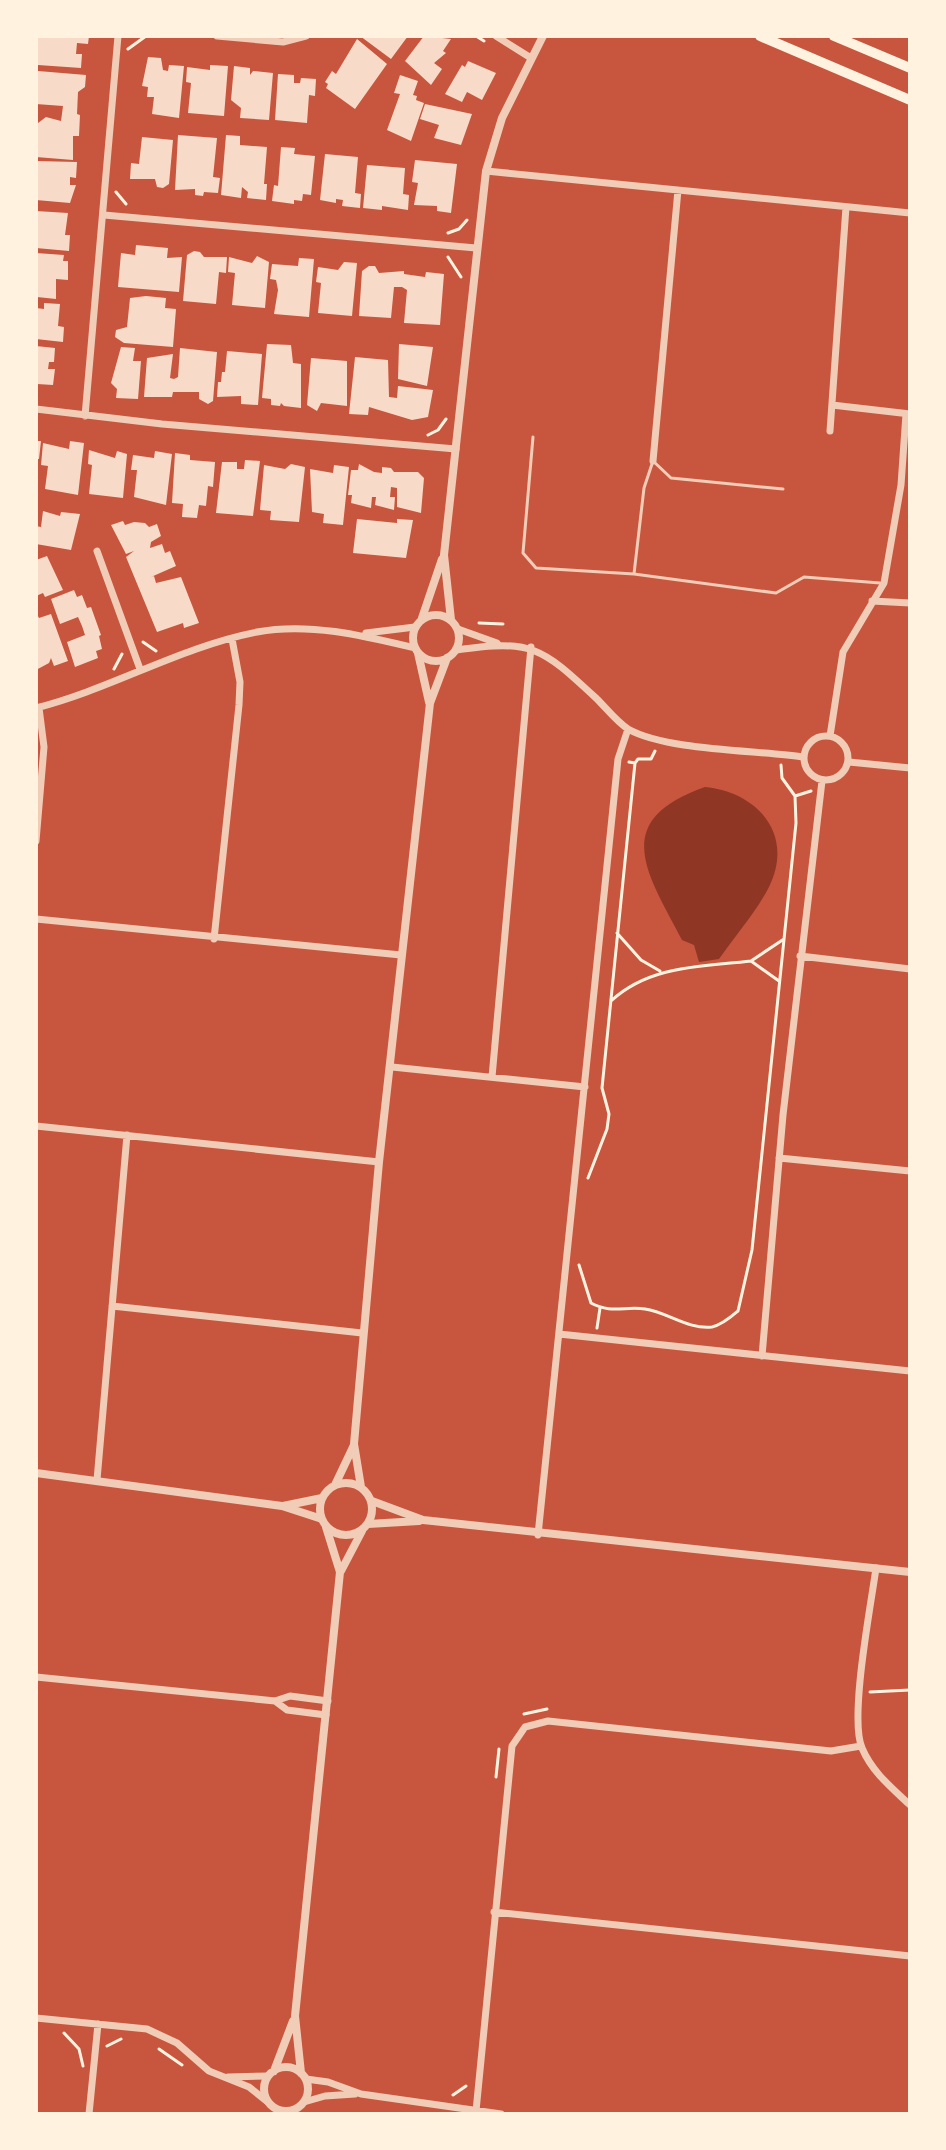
<svg xmlns="http://www.w3.org/2000/svg" width="946" height="2150" font-family="Quicksand,sans-serif">
  <style>
    .water { fill: #8f3625 }
    .building { fill: #f7dbc8 }
    .lines { fill: none; stroke-linecap: round; stroke-linejoin: round }
    .path { stroke: #fff3e0; stroke-width: 3 }
    .service { stroke: #f1ccb7; stroke-width: 3 }
    .minor { stroke: #f1ccb7; stroke-width: 7 }
    .tertiary { stroke: #f1ccb7; stroke-width: 8 }
    .primary { stroke: #fff3e0; stroke-width: 10 }
  </style>
  <rect width="100%" height="100%" fill="#c8553d"/>
  <path class="water" d="M705,787C757,792 795,834 769,887C756,912 735,936 719,959L699,962L694,945L682,940C648,874 608,821 705,787Z"/>
  <path class="building" d="M36,36H89L88,44L77,43L76,54H82L81,68L38,65Z
    M360,36H408L391,59Z
    M424,36L451,39L443,51L446,53L434,63L442,69L431,85L405,61Z
    M357,39L387,64L355,109L326,88L328,84L325,82L332,71L336,74Z
    M148,57L161,58L163,70L168,71L169,65L184,66L179,118L152,114L154,97H147L148,87L142,86Z
    M468,61L496,73L482,100L467,92L462,102L445,94L462,65L465,67Z
    M210,65L228,66L224,116L188,113L191,83L186,82L187,67L210,70Z
    M234,66L250,68V75L253,71L273,73L269,120L240,118L241,108L231,100Z
    M38,71L86,75L85,87L78,92L77,114L80,115L79,136H73V160L36,157L38,123L46,117L61,121L63,106L36,104Z
    M278,74L294,75V83H300L301,78L316,79L315,96L309,95L307,123L275,120Z
    M400,75L418,81L413,95L417,96L416,100L424,103L411,141L387,130L400,94L394,93Z
    M425,104L472,114L461,145L434,138L439,125L420,119Z
    M178,135L217,138L213,177L220,178L218,193L204,192L203,196L195,195V189L175,190Z
    M226,135L240,136V145L267,147L264,184H267L266,200L247,198L248,192L242,187L241,198L221,195Z
    M142,137L173,140L169,184L163,188L157,187L155,179H130L131,163L139,164Z
    M281,147L295,148L294,154L315,156L311,195L303,194L302,201L294,200V204L272,201L274,185L278,186Z
    M325,154L358,157L355,193L361,194L360,208L342,206L343,200L336,199V203L320,200Z
    M415,160L457,164L451,213L437,211V206L414,205L418,183L412,182Z
    M36,161L77,162L76,178L70,177V185H76L70,203L36,200Z
    M367,165L405,168L403,194L409,195L408,210L382,206V210L363,208Z
    M36,211L68,213L65,235H70L69,251L36,248Z
    M136,245L168,248L167,258L182,257L179,292L118,287L121,253L135,255Z
    M194,251L200,252L204,257H227L226,273L219,272L216,304L183,301L187,255Z
    M36,253L64,255L63,261H68V280L56,279V299L37,297Z
    M257,256L269,262L265,308L232,305L235,273L228,272L229,257L252,263Z
    M299,258L314,259L309,317L274,314L278,290L276,280L270,279L272,264L298,266Z
    M344,262L357,263L352,316L318,313L321,283L316,282L318,267L338,270Z
    M369,266H375L379,273L404,271V274L425,277L426,272L444,274L440,325L404,323L407,290L402,287H394L391,318L359,316L362,271Z
    M146,296L166,298L165,308L176,309L173,347L124,343L115,337L116,330L127,327L130,298Z
    M44,303L60,304L58,326L64,327L63,342L36,339V308L44,309Z
    M267,344L291,345L293,363L301,364V408L284,406L281,403L280,406L271,405V399L262,398Z
    M399,344L433,347L427,386L398,379Z
    M36,346L55,348L54,362H49L48,369H55L53,385L37,384Z
    M121,347L135,348L133,361H141L138,399L116,398L117,389L111,383Z
    M180,348L217,352L213,401L208,404L199,399V392H173L172,397H144L147,358L173,354L170,378L174,379L178,377Z
    M227,351L262,354L258,405L241,404V396L217,397L218,382H221L222,372H225Z
    M355,357L388,360L389,397L397,398L398,386L433,390L428,417L412,420L369,407L368,415L349,414Z
    M311,358L347,361V406L321,403L317,411L307,405Z
    M36,441H41L39,459H36Z
    M70,441L84,443L78,495L45,489L48,466L41,465L43,443L69,449Z
    M89,450L115,458L117,451L127,454L123,498L89,494L92,465L88,464Z
    M155,451L172,454L166,505L134,497L137,470H131L133,455L154,458Z
    M175,453L190,455V460L215,462L213,487L208,486L206,506L199,505L197,518L182,517L183,504L172,503Z
    M245,460L260,461L253,516L216,513L222,462H237V469H244Z
    M291,464L305,467L299,522L270,520L271,511L260,510L264,465L285,469Z
    M359,464L374,472L382,473V467L391,468L394,472H418L424,478L421,513L397,507V488L391,487L390,497H395L394,510L375,505L376,497H372L371,508L351,503L352,495H348L351,470H358Z
    M334,465L349,467L343,525L323,523L324,514L312,512L310,469L333,473Z
    M43,511L60,516L61,512L80,514L71,550L36,544V526L41,527Z
    M357,519L397,523V519L413,520L406,558L353,553Z
    M123,521L125,525L134,522L145,523L149,527L157,524L161,536L151,542L150,548L162,544L165,553L170,551L176,566L151,577L154,576L156,583L181,577L199,623L184,628L183,623L157,632L126,557L134,551L126,554L111,525Z
    M47,556L63,590L45,597L43,593L36,596V560Z
    M74,590L77,597L82,595L87,608L91,607L101,635L99,636L102,649L96,651L98,658L75,667L67,642L85,635L82,626L78,617L60,624L51,599Z
    M36,612L39,618L51,614L68,661L54,666L51,658L49,663L36,670Z"/>
  <g class="lines">
    <path class="path" d="M476,36L484,41
      M128,49L146,36
      M116,192L126,204
      M448,233L459,229L467,220
      M448,257L461,277
      M428,435L438,430L446,419
      M479,623L503,624
      M143,642L156,651
      M114,669L122,654
      M635,763L638,759H651L655,751
      M795,796L811,791
      M617,933L641,960L660,971
      M751,961L784,939
      M611,1001C650,965 701,967 751,961L779,981
      M588,1178L607,1129L609,1114L602,1088L635,763L629,762
      M579,1265L591,1303C611,1314 625,1306 645,1309C667,1312 689,1330 712,1327C722,1325 731,1317 738,1311L752,1250L796,823L795,796L782,778L781,765
      M597,1328L600,1308
      M870,1692L910,1690
      M524,1714L547,1709
      M496,1777L499,1749
      M64,2033L79,2049L83,2066
      M107,2046L121,2039
      M159,2049L182,2065
      M453,2095L466,2086"/>
    <path class="service" d="M533,437L523,553L536,568L634,574L776,593L804,577L880,583
      M634,574L644,488L653,461L671,478L783,489"/>
    <path class="minor" d="M217,36L283,42L306,36
      M496,36L531,58
      M486,171L910,213
      M104,215L476,248
      M832,405L910,414
      M36,409L162,424L456,449
      M85,416L118,36
      M830,431L846,207
      M653,461L678,190
      M97,551L140,669
      M872,601L910,603
      M458,629L497,643
      M366,633L415,627
      M456,650C533,639 541,647 597,699C606,708 617,722 628,729C667,751 757,750 803,757
      M36,708C111,689 180,647 257,632C309,622 365,636 415,648
      M804 758a22 22 0 1 1 44 0a22 22 0 1 1-44 0Z
      M830,736L843,652L884,583L901,485L906,414
      M849,762L910,768
      M36,841L44,747L39,708
      M36,919L401,955
      M214,939L239,705L240,682L232,639
      M800,956L910,969
      M392,1067L585,1087
      M492,1077L531,647
      M36,1126L379,1162
      M779,1158L910,1171
      M112,1306L362,1333
      M559,1334L910,1371
      M762,1356L783,1115L822,781
      M97,1480L127,1135
      M538,1535L618,759L628,729
      M876,1568C871,1605 849,1718 862,1748C872,1772 892,1788 910,1805
      M36,1677L275,1701L290,1696L328,1701
      M275,1701L287,1710L326,1715
      M494,1912L910,1956
      M36,2018L147,2029L177,2043L209,2071L249,2087L269,2103
      M228,2077L268,2076
      M306,2079L328,2082L361,2094L501,2114
      M304,2102L325,2096L355,2094
      M476,2111L512,1746L525,1727L548,1721L831,1751L861,1746
      M89,2114L98,2024"/>
    <path class="tertiary" d="M413 638a23 23 0 1 1 46 0a23 23 0 1 1-46 0Z
      M422,618L442,559
      M451,620L444,555L486,171L502,118L543,36
      M418,653L429,702
      M36,1473L282,1506L322,1519
      M320 1509a26 26 0 1 1 52 0a26 26 0 1 1-52 0Z
      M335,1485L354,1445
      M361,1487L354,1444L379,1162L430,703L447,658
      M372,1501L423,1520L910,1572
      M283,1506L322,1498
      M368,1524L419,1521
      M341,1571L362,1531
      M264 2089a22 22 0 1 1 44 0a22 22 0 1 1-44 0Z
      M274,2071L293,2021
      M301,2073L295,2016L340,1572L326,1527"/>
    <path class="primary" d="M760,36L910,100
      M834,36L910,68"/>
  </g>
  <rect width="946" height="2150" fill="none" stroke="#fff3e0" stroke-width="76"/>
</svg>
